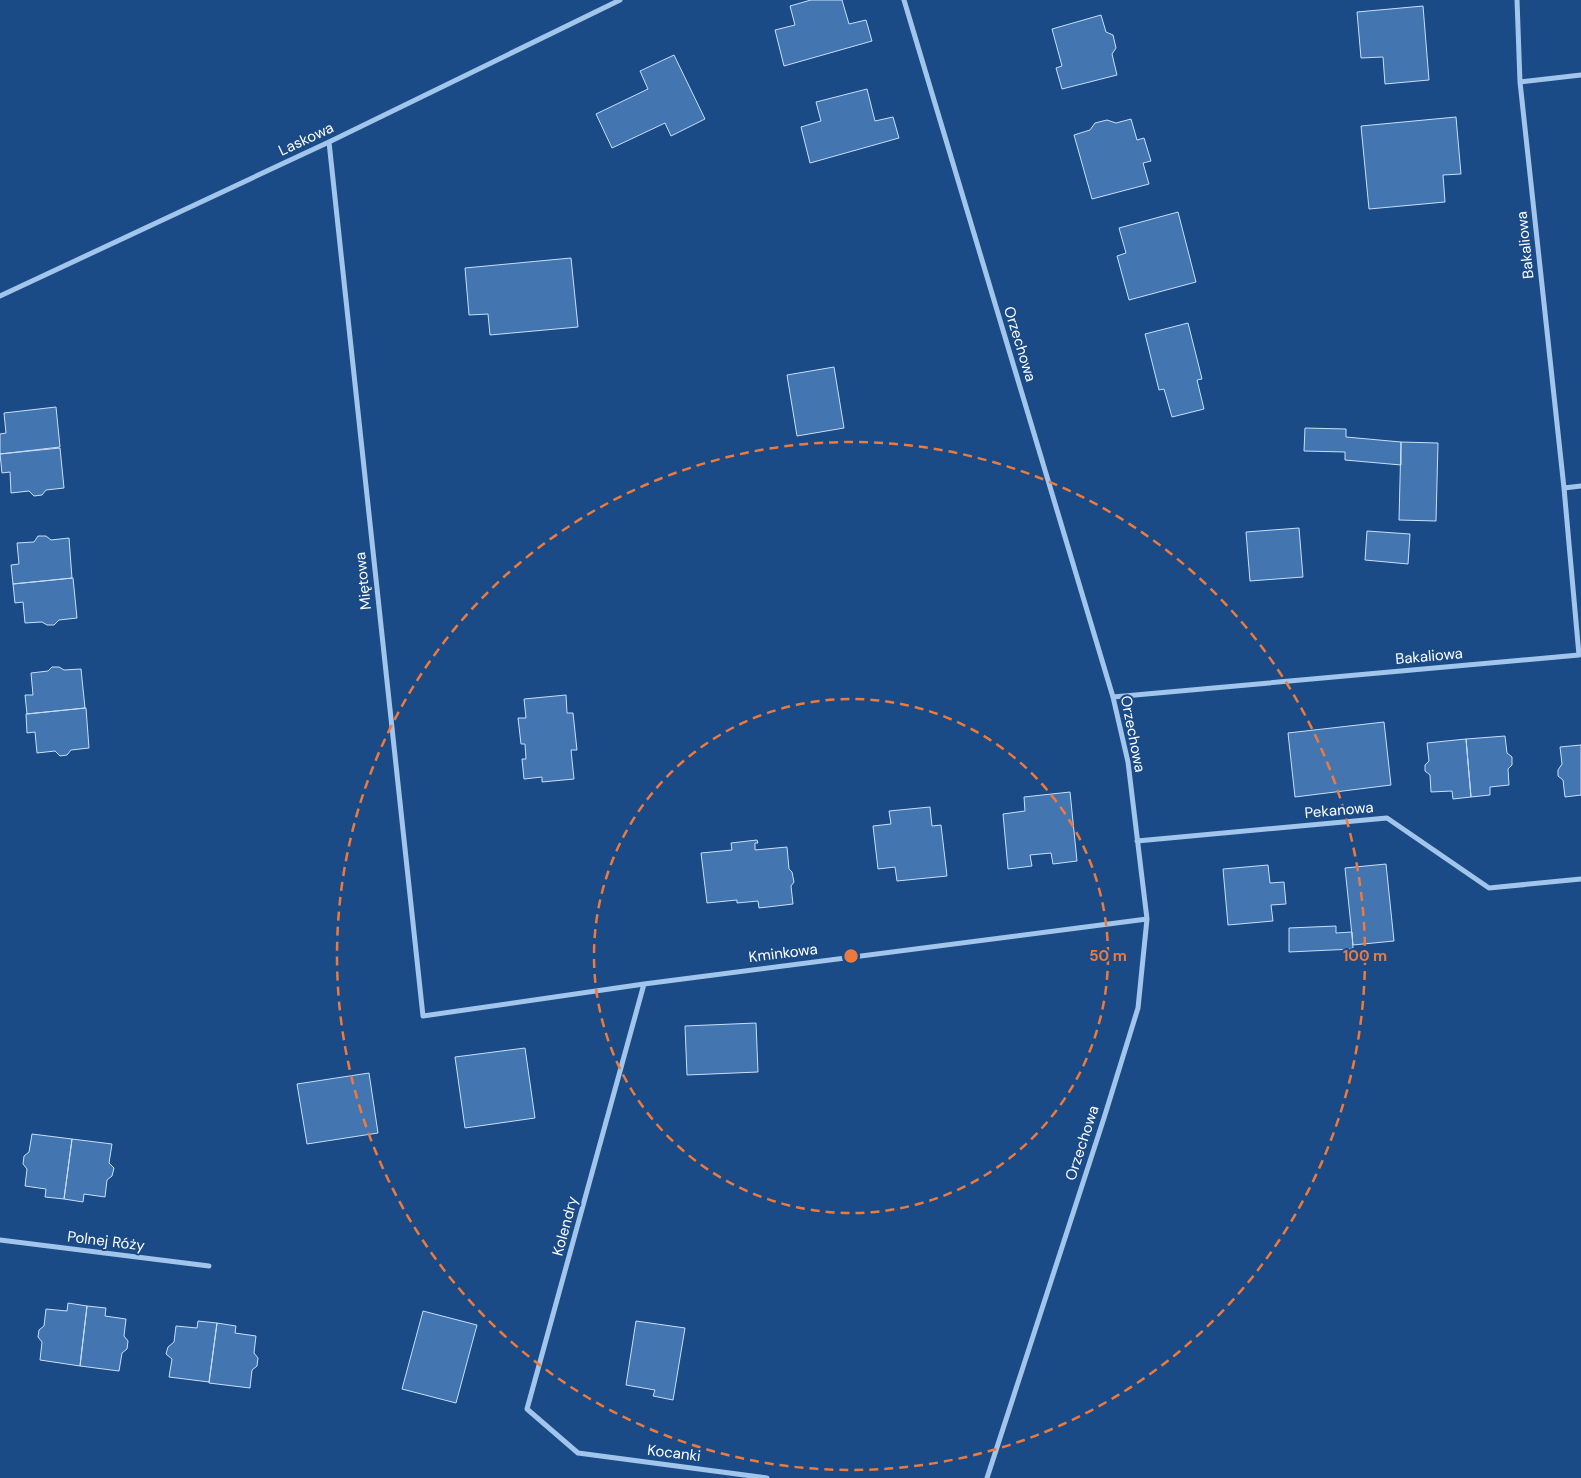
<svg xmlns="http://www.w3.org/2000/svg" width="1581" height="1478" font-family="'DM Sans',sans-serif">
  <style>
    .building { fill: #4375b1; stroke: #c8dff9 }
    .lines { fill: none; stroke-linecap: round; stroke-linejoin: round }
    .street { stroke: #a2c5ec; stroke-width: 5 }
    .ring { fill: none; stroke: #ed7a3d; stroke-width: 2.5; stroke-dasharray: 9 6 }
    .labels { text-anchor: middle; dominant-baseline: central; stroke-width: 4; stroke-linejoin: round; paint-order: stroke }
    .street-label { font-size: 15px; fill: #fff; stroke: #1a4b87 }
    .centre { fill: #ed7a3d; stroke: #1a4b87; stroke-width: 2.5 }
    .ring-label { font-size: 15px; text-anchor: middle; font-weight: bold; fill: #ed7a3d; stroke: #1a4b87; stroke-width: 4; stroke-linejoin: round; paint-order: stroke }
  </style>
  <rect width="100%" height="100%" fill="#1a4b87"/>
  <path class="building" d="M811,0H842L849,24L866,20L872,41L784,66L775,30L795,25L790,6Z
    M1423,6L1429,80L1385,84L1383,57L1361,58L1357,12Z
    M1101,15L1106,32L1113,35L1116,48L1112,54L1117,75L1062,89L1056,68L1062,66L1052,29Z
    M674,55L705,119L671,136L665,123L612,148L596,114L648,89L640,71Z
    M867,89L875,121L893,117L899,138L810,163L801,127L821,121L816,102Z
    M1456,117L1461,174L1443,175L1445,202L1369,209L1361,126Z
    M1131,119L1137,140L1144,138L1151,161L1143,163L1149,184L1092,199L1074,135L1090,130L1095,123L1107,120L1116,123Z
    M1178,212L1196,282L1129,300L1117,256L1126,253L1119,228Z
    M571,258L578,327L490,335L488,314L469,315L465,268Z
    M1188,323L1202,379L1197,380L1204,409L1172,417L1164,389L1159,390L1145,334Z
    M834,367L844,428L797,436L787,375Z
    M56,407L60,447L0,454V434L6,433L4,413Z
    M1305,428L1346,429V437L1401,442V465L1345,460V452L1304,451Z
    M1401,442L1438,443L1436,521L1399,520Z
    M60,448L64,488L46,490L42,495L34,496L29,491L11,493L10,472L2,473L0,454Z
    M1299,528L1303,577L1250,581L1246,532Z
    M1367,531L1410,534L1408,564L1365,560Z
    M38,536H46L51,540L69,538L72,578L13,584L11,565L19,564L17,543L34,542Z
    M73,578L77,618L59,620L54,625H47L42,622L25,623L23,602L15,603L13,584Z
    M52,667H59L64,670L81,669L85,708L27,714L25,695H33L31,673L48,671Z
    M566,695L567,713H573L577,750H571L574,779L542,782V777L524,779L522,759H526L525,744H521L518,718H526L524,699Z
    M86,708L89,748L71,750L67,755L60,756L55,751L37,753L35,732L27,733L26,714Z
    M1384,722L1391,785L1295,797L1288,733Z
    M1505,736L1507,753L1512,757V765L1508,769L1509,785L1490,787V795L1471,797L1466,739Z
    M1466,739L1471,797L1453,799L1452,791L1431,792L1430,775L1425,771V765L1429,761L1427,743Z
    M1581,745V795L1565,797L1563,780L1558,776V770L1562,764L1560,747Z
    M1070,792L1077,861L1053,864L1051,853L1030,855L1032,866L1008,869L1003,814L1025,811L1024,797Z
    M930,807L932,826L941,825L947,876L897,881L895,867L878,869L873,826L891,824L889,811Z
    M757,840L758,843H755V850L787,847L789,869L792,872L794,882L791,886L793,904L759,908L758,901L737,903V900L707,903L701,853L732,850L731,843Z
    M1386,864L1394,941L1353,945L1345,868Z
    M1268,865L1270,883L1284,882L1286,904L1271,905L1273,921L1228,925L1223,869Z
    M1336,926V933L1352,932L1353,949L1289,952V928Z
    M756,1023L758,1072L687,1075L685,1026Z
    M525,1048L535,1118L465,1128L455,1057Z
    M369,1073L378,1133L307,1144L297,1084Z
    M32,1134L72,1139L64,1199L45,1197L46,1189L25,1186L27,1169L23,1164L24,1156L29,1152Z
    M72,1139L112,1144L109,1163L114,1168L112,1176L107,1180L105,1197L84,1194L83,1202L64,1199Z
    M68,1303L87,1306L80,1366L40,1360L42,1342L38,1337L39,1330L44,1326L46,1309L67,1311Z
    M87,1306L106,1308L105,1316L126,1319L124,1336L128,1341L127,1349L122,1353L119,1371L80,1366Z
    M423,1311L477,1325L456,1403L402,1389Z
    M198,1321L217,1323L209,1382L169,1377L172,1359L166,1354L168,1347L174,1342L176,1326L197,1328Z
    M636,1321L685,1328L673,1400L653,1396L655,1390L626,1385Z
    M217,1323L236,1326L235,1333L256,1336L254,1353L258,1358L257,1366L252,1370L250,1388L209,1383Z"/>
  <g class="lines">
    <path class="street" d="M904,0L1113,697L1128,762L1147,919L1138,1008L1104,1118L987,1478
      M1520,82L1581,75
      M329,142L423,1016L644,984L1147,919
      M0,296L329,142L620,0
      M1564,488L1581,486
      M1113,697L1579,655L1564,488L1520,82L1517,0
      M1137,841L1387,818L1489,888L1581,879
      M644,984L527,1409L578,1453L767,1478
      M0,1240L209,1266"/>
  </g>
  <g class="ring">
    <circle cx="851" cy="956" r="257"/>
    <circle cx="851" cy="956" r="514"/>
  </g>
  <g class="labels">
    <g class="street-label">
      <text transform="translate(306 139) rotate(-25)">Laskowa</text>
      <text transform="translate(1525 245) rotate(-96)">Bakaliowa</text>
      <text transform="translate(1020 344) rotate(73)">Orzechowa</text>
      <text transform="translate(363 581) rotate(-96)">Miętowa</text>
      <text transform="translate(1429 656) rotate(-5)">Bakaliowa</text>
      <text transform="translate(1133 734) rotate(79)">Orzechowa</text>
      <text transform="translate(1339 810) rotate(-5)">Pekanowa</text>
      <text transform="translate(783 953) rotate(-7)">Kminkowa</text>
      <text transform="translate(1082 1143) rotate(-72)">Orzechowa</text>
      <text transform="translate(565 1226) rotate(-75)">Kolendry</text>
      <text transform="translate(106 1241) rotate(7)">Polnej Róży</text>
      <text transform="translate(674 1453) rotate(7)">Kocanki</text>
    </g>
  </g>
  <circle cx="851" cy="956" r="8" class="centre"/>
  <g class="ring-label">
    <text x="1108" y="961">50 m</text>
    <text x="1365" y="961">100 m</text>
  </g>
</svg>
